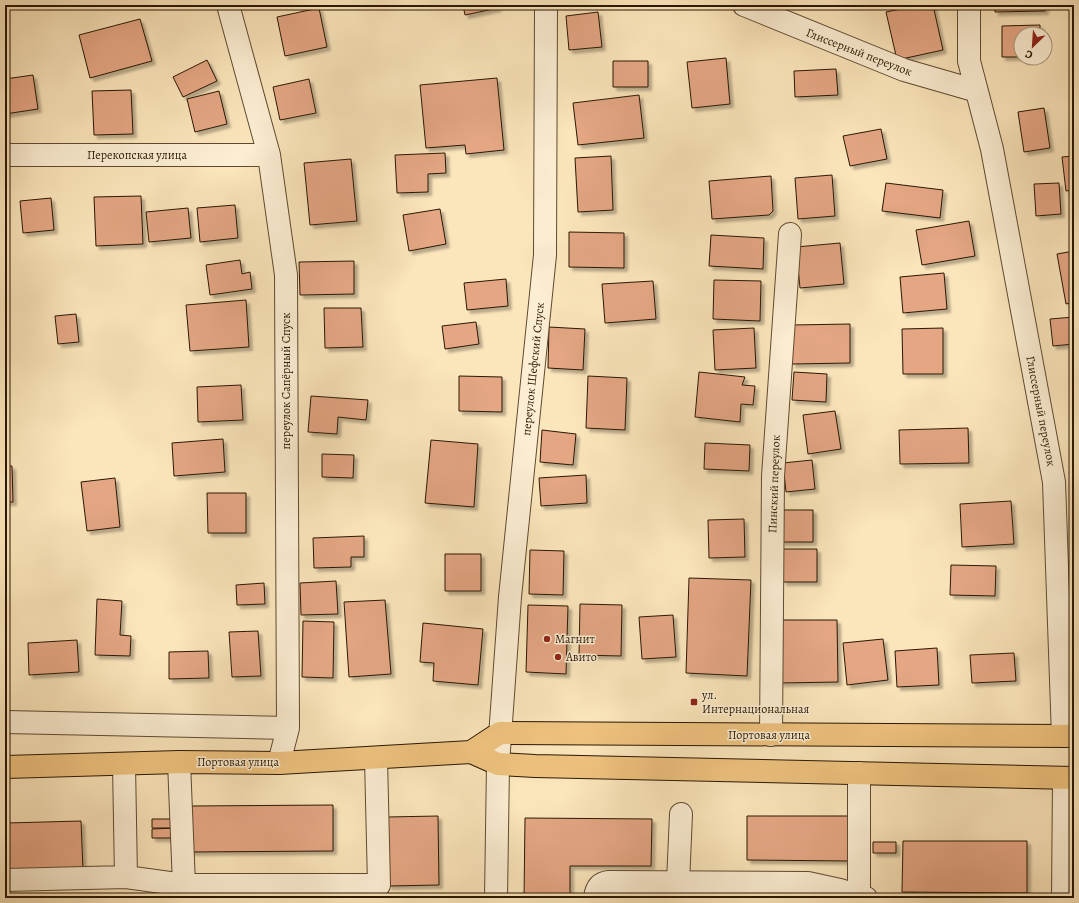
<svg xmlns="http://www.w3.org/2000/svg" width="1079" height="903" font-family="Alegreya,serif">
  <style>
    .building { fill: #e4a683; stroke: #291704; filter: url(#shadow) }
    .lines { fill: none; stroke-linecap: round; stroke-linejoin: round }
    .minor-casing { stroke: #5e4a32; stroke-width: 24 }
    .major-casing { stroke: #291704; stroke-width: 24 }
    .minor { stroke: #fceed3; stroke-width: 22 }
    .major { stroke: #eec27e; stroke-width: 22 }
    .poi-dot { fill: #8f2418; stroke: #fceed3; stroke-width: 1.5 }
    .labels { text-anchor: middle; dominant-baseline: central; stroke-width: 3; stroke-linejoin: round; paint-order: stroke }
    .street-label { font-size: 12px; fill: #291704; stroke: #fceed3 }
    .poi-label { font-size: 12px; fill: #291704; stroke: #fceed3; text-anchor: start }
  </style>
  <defs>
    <filter id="shadow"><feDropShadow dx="3.5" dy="3.5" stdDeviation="1" flood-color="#0004"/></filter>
  </defs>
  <rect width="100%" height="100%" fill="#fbe5bb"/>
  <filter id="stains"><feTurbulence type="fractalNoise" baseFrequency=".005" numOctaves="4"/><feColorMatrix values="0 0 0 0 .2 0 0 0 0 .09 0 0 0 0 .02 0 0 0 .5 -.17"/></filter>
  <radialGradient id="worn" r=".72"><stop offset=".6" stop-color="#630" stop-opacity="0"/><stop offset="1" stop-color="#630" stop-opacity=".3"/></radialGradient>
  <path class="building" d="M463,5H497L498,8L465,15Z
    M920,5H933L943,50L897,60L886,12Z
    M995,5H1045V11L995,12Z
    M319,8L327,47L285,56L277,17Z
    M598,12L602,47L569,50L566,16Z
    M140,19L152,61L90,78L79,35Z
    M1040,25V34H1021V57H1002V26Z
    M726,58L730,104L692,108L687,62Z
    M207,60L217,81L183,97L173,77Z
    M613,61H648V87H613Z
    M836,69L838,95L795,97L794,71Z
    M33,75L38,109L5,114V79Z
    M497,78L504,150L466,154L465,145L426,148L420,85Z
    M309,79L316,113L280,120L273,87Z
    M131,90L133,134L94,135L92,91Z
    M219,91L227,124L195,132L187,99Z
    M639,95L644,138L578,145L573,103Z
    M1044,108L1050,148L1024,152L1018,112Z
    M881,129L887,159L850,166L843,136Z
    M445,153L446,173L428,174V192L397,193L395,155Z
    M611,156L613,210L578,212L575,158Z
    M1074,156V190L1066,191L1062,157Z
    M351,159L357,221L310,225L304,163Z
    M832,175L835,216L798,219L795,178Z
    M771,176L773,211L769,215L712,219L709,181Z
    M886,183L943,190L940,218L882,211Z
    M1059,183L1061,214L1036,216L1034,184Z
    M141,196L143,244L96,246L94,197Z
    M51,198L54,230L23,233L20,201Z
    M235,205L238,238L200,242L197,208Z
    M188,208L191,238L149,242L146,212Z
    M440,209L446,244L409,251L403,215Z
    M969,221L975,256L922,265L916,230Z
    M569,232L624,233V268L569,267Z
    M711,235L764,238L763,269L709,266Z
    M840,243L844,284L800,288L796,247Z
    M1074,251V302L1066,304L1057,254Z
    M240,260L242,274L250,272L252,289L210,295L206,265Z
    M354,261V294L300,295L299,262Z
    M944,273L947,309L903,313L900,277Z
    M506,279L508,306L467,310L464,283Z
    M714,280L761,281L760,321L713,319Z
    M653,281L656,319L605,323L602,284Z
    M246,300L249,347L190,351L186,305Z
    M324,308H361L363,347L325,348Z
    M76,314L79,342L58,344L55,316Z
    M1074,317V344L1053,346L1050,319Z
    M476,322L479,344L445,349L442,326Z
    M850,324V363L792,364V325Z
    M549,327L585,329L583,370L548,368Z
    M754,328L756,368L715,370L713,330Z
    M943,328V374H903L902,329Z
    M699,372L745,377L742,385L755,386L753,405L741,404L740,422L695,417Z
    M794,372L827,374L826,402L792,400Z
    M459,376L502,377V412L459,411Z
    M588,376L627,378L625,430L586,428Z
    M241,385L243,420L198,422L197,387Z
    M311,396L368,400L366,420L338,417L337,434L308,432Z
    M835,411L841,449L808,454L803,415Z
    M968,428L969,463L900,464L899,430Z
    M542,430L576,434L573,465L540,462Z
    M223,439L225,472L174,476L172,443Z
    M431,440L478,444L474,507L425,503Z
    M705,443L750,445L749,471L704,469Z
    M322,454L354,455L353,478L322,477Z
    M812,460L815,489L786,492L783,463Z
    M5,466H12L13,502H5Z
    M586,475L587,503L541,506L539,478Z
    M115,478L120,527L87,531L81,482Z
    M207,493H246V533H208Z
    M1011,501L1014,544L962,547L960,504Z
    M781,510H813V542H781Z
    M744,519L745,557L709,558L708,520Z
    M364,536V557H351V567L314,568L313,538Z
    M783,549H817V582H783Z
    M530,550L564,551L563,595L529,594Z
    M445,554H481V591H445Z
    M951,565L996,566L995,596L950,595Z
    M689,578L751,580L747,676L686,673Z
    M336,581L338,614L301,615L300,583Z
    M264,583L265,604L237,605L236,585Z
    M97,599L122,601L120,635L131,636L130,656L95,655Z
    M385,600L391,674L349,677L344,602Z
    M580,604L622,605L621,656L579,655Z
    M528,605L568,606L566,674L526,672Z
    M673,615L676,657L642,659L639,617Z
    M779,620H837L838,682L780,683Z
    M303,621L334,622L333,678L302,677Z
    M423,623L483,629L478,685L433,681L434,663L420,662Z
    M258,631L261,676L232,677L229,632Z
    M883,639L888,680L847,685L843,643Z
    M77,640L79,672L29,675L28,643Z
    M937,648L939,685L897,687L895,651Z
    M208,651L209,678L169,679V652Z
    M1014,653L1016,681L972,683L970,655Z
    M333,805V851L190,852V806Z
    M438,816L439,885L388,886L387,817Z
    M747,816H851L850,861L747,860Z
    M525,818L652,819L651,866H570V898H524Z
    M152,819H175V828H152Z
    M81,821L83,870L9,872L7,823Z
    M175,828V838H152V829Z
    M903,841H1027V893L902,892Z
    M873,842H896V853H873Z"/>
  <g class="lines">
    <defs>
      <path id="minor" d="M228,5L269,155L286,275L288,728L279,763
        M744,5L904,70L977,91
        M969,5V61L992,149L1054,482L1063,736
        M5,155H269
        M5,722L288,728
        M771,735L773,476L790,234
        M179,762L184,885
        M124,765L126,877
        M5,880L126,877L184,885H379L376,758
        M678,883L681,814
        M859,896V773
        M496,898L498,764L510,597L545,255L546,5
        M595,898C596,889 599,883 609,882L808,883L840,890L866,898
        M1063,898L1064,778"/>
      <path id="major" d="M471,752L500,733L1074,736
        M5,767L179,762L279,763L471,752L498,764L535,766L1074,778"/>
    </defs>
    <use href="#minor" class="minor-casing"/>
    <use href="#major" class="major-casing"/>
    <use href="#minor" class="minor"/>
    <use href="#major" class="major"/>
  </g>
  <g class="poi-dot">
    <circle cx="547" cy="639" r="4"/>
    <circle cx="558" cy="657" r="4"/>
    <rect x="690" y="698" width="8" height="8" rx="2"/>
  </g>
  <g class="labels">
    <g class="street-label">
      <text transform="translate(859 52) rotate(21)">Глиссерный переулок</text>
      <text x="137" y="155">Перекопская улица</text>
      <text transform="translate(533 369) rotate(-84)">переулок Шефский Спуск</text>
      <text transform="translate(286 381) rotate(-90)">переулок Сапёрный Спуск</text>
      <text transform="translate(1041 411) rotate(79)">Глиссерный переулок</text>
      <text transform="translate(774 484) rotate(-88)">Пинский переулок</text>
      <text x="769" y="735">Портовая улица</text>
      <text x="238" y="762">Портовая улица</text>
    </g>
    <g class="poi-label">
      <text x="555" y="639">Магнит</text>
      <text x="566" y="657">Авито</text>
      <text x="702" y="695">ул.<tspan x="702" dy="14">Интернациональная</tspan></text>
    </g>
  </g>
  <rect width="1079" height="903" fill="none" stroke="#fbe5bb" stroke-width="20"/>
  <rect x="6" y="6" width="1067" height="891" fill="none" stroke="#291704" stroke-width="2"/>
  <rect x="10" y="10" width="1059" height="883" fill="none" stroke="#291704"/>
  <g transform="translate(1033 46) rotate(205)"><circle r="19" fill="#fceed3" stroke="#a89880"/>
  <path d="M0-3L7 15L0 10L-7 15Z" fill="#8f2418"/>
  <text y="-6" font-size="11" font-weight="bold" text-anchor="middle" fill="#291704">С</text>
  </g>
  <rect width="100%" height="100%" filter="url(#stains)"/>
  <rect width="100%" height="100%" fill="url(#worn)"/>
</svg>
